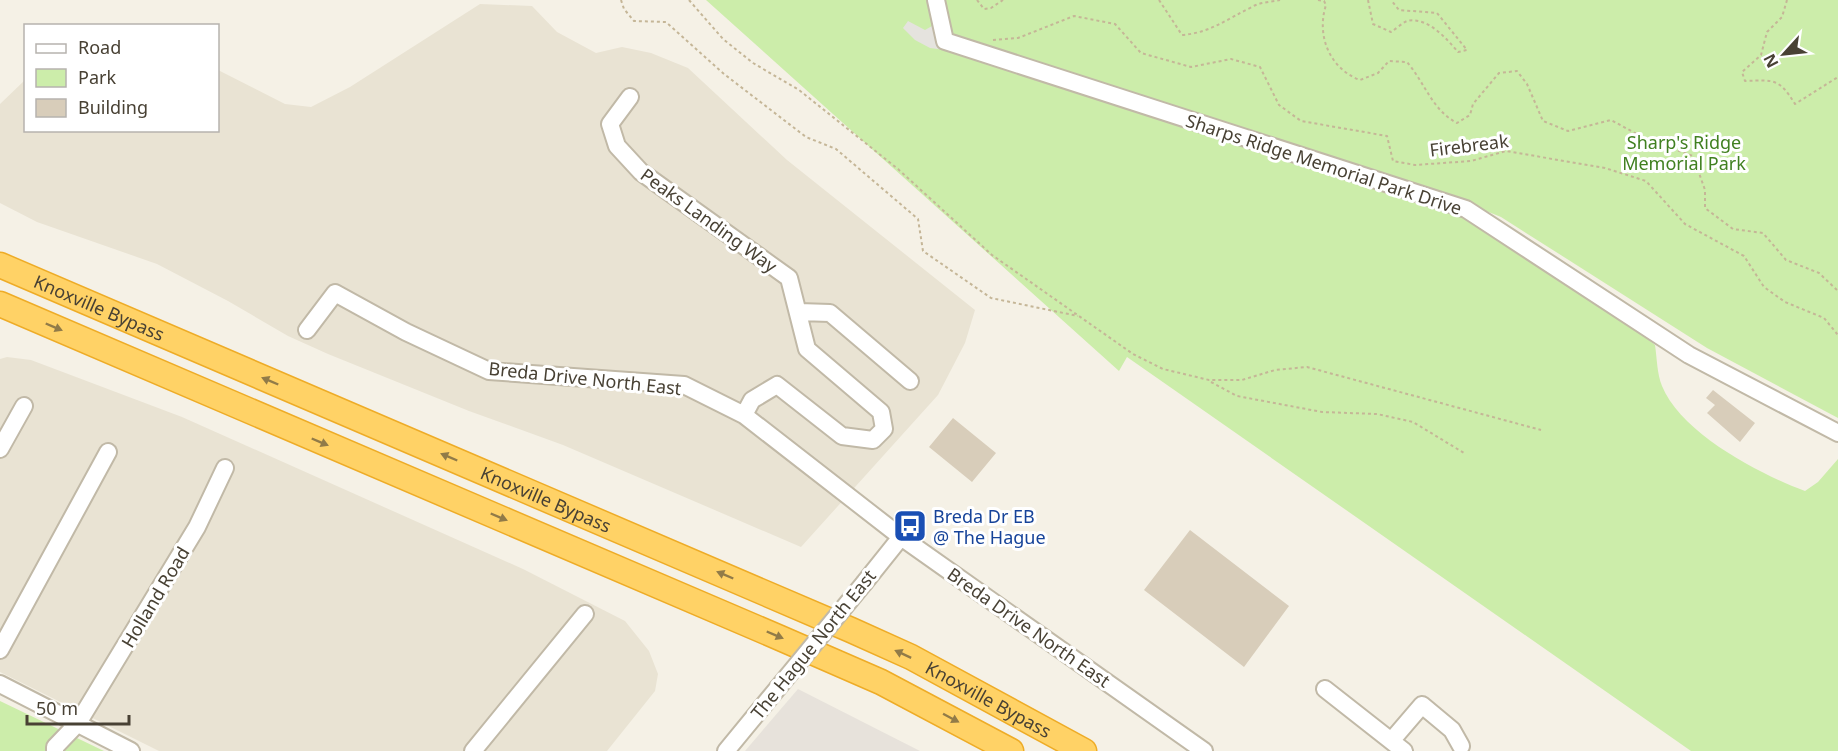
<svg xmlns="http://www.w3.org/2000/svg" width="1838" height="751" font-family="'Noto Sans',sans-serif">
  <style>
    .residential { fill: #e9e3d3 }
    .industrial { fill: #e7e2db }
    .green { fill: #ccedaa }
    .parking { fill: #e5e3de }
    .building { fill: #d8cdba }
    .lines { fill: none; stroke-linecap: round; stroke-linejoin: round }
    .minor-casing { stroke: #c1b9a7; stroke-width: 20 }
    .highway-casing { stroke: #eeac27; stroke-width: 27 }
    .path { stroke: #c5b697; stroke-width: 2; stroke-dasharray: 3 3; stroke-linecap: butt }
    .minor { stroke: #fff; stroke-width: 16 }
    .highway { stroke: #ffd266; stroke-width: 24 }
    .minor-bridge-casing { stroke: #c1b9a7; stroke-width: 20; stroke-linecap: butt }
    .minor-bridge { stroke: #fff; stroke-width: 16 }
    .oneway { fill: #917b48 }
    .labels { text-anchor: middle; dominant-baseline: central; stroke-width: 6; stroke-linejoin: round; paint-order: stroke }
    .park-label { font-size: 18px; fill: #418021; stroke: #fff }
    .street-label { font-size: 18px; fill: #484134; stroke: #fff }
    .transit-label { font-size: 18px; fill: #164399; stroke: #fff; text-anchor: start }
  </style>
  <rect width="100%" height="100%" fill="#f5f1e6"/>
  <path class="residential" d="M480,4L532,6L557,32L596,53L622,47L651,53L688,68L787,160L975,310L965,343L938,395L801,547L563,445L469,411L328,354L288,336L228,301L157,264L37,222L0,203V104L25,80L26,130H218V70L285,104L311,107L350,87Z
    M7,357L31,360L182,417L523,569L625,621L649,651L658,674L655,691L607,751H159L0,672V359Z"/>
  <path class="industrial" d="M798,689L920,751H745Z"/>
  <path class="green" d="M706,0H1838V418L1707,348L1501,217L1429,188L1249,148L1463,216L1635,328L1655,345C1657,358 1657,374 1662,386C1681,433 1759,474 1805,491L1818,482L1838,459V751H1691L1127,357L1119,371Z
    M0,701L104,751H0Z"/>
  <path class="parking" d="M908,21L925,30L932,26L940,39L953,51L930,48L915,40L903,28Z"/>
  <path class="building" d="M1713,390L1755,423L1740,442L1707,413L1715,405L1706,398Z
    M953,418L996,453L972,482L929,447Z
    M1190,530L1289,606L1244,667L1144,590Z"/>
  <g class="lines">
    <defs>
      <path id="minor" d="M936,0L945,41L1466,209L1689,355L1838,433
        M630,97L610,124L617,146L641,172L789,278L807,349L881,412L884,429L873,440L842,436L777,385L752,400L744,415
        M799,312L830,313L910,381
        M307,330L335,293L406,332L489,371L684,385L744,415L901,537L1204,751
        M0,449L24,406
        M865,582L901,537
        M0,650L108,452
        M0,684L131,751
        M1325,689L1404,751
        M1392,740L1422,705L1452,730L1461,746
        M55,751V747L78,723L197,527L225,468
        M473,751L585,614
        M726,751L777,689"/>
      <g id="highway">
        <path id="s1" d="M0,265L851,630L911,657L1084,751"/>
        <path d="M0,304L780,638L881,682L1011,751"/>
      </g>
    </defs>
    <use href="#minor" class="minor-casing"/>
    <use href="#highway" class="highway-casing"/>
    <path class="path" d="M621,0L624,9L634,21L666,22L724,74L806,137L836,149L918,219L923,251L991,298L1078,316
      M689,0L723,39L753,63L799,90L898,169L992,255L1133,354L1163,369L1209,380H1242L1275,370L1307,367L1541,430
      M977,0L984,9L991,8L1003,0
      M1159,0L1182,35C1210,33 1227,19 1252,7C1260,2 1271,2 1280,0
      M1318,0L1324,1L1326,5C1316,36 1330,69 1360,80L1378,73L1389,61L1407,62C1425,83 1432,110 1457,123L1470,115L1473,104L1499,73L1517,71L1527,84L1543,121L1568,131L1611,120L1646,139L1693,156L1705,190V208L1733,229L1763,233L1786,260L1819,273L1838,291
      M1368,0L1373,24L1391,32C1396,29 1402,23 1407,21C1427,16 1447,39 1458,52L1467,50L1437,13L1399,10L1391,0
      M1787,0L1782,17L1767,32L1761,55L1742,72L1745,81C1774,80 1779,78 1795,104L1838,77
      M993,40L1018,38L1074,16L1115,24L1141,53L1191,67L1231,59L1260,67L1279,105L1301,121L1387,136L1393,161L1415,165L1471,161L1506,151L1605,168L1646,181L1685,224L1744,256L1764,287L1785,302L1824,318L1838,335
      M1211,382L1237,396L1322,412L1377,414L1413,422L1464,453"/>
    <use href="#minor" class="minor"/>
    <use href="#highway" class="highway"/>
    <defs>
      <path id="minor-bridge" d="M777,689L865,582"/>
    </defs>
    <use href="#minor-bridge" class="minor-bridge-casing"/>
    <use href="#minor-bridge" class="minor-bridge"/>
  </g>
  <defs><path id="oneway-solid" d="M-6-.8H1V-3.2L6.5 0L1 3.2V.8H-6Z" transform="scale(1.5)"/></defs>
  <g class="oneway">
    <use href="#oneway-solid" transform="translate(54 327) rotate(23)"/>
    <use href="#oneway-solid" transform="translate(270 381) rotate(-157)"/>
    <use href="#oneway-solid" transform="translate(320 442) rotate(23)"/>
    <use href="#oneway-solid" transform="translate(449 457) rotate(-157)"/>
    <use href="#oneway-solid" transform="translate(499 517) rotate(23)"/>
    <use href="#oneway-solid" transform="translate(725 575) rotate(-157)"/>
    <use href="#oneway-solid" transform="translate(775 635) rotate(23)"/>
    <use href="#oneway-solid" transform="translate(903 654) rotate(-155)"/>
    <use href="#oneway-solid" transform="translate(951 718) rotate(28)"/>
  </g>
  <defs>
    <symbol id="bus-square" viewBox="-11 -11 22 22"><rect x="-9" y="-9" width="18" height="18" rx="4" fill="#1a4fb4" stroke="#fff"/><path d="M-5-6H5V4H4V6H2V4H-2V6H-4V4H-5ZM-3.5-4V0h7V-4ZM-3.5 1.2v1.5H-2V1.2ZM2 1.2v1.5H3.5V1.2Z" fill="#fff"/></symbol>
  </defs>
  <g fill-rule="evenodd">
    <use href="#bus-square" x="891" y="507" width="38" height="38"/>
  </g>
  <g class="labels">
    <g class="park-label">
      <text x="1684" y="142">Sharp's Ridge<tspan x="1684" dy="21">Memorial Park</tspan></text>
    </g>
    <g class="street-label">
      <text transform="translate(1469 145) rotate(-7)">Firebreak</text>
      <text transform="translate(1324 164) rotate(18)">Sharps Ridge Memorial Park Drive</text>
      <text transform="translate(709 220) rotate(36)">Peaks Landing Way</text>
      <text stroke="none"><textPath href="#s1" startOffset="108">Knoxville Bypass</textPath></text>
      <text transform="translate(585 378) rotate(6)">Breda Drive North East</text>
      <text stroke="none"><textPath href="#s1" startOffset="594">Knoxville Bypass</textPath></text>
      <text transform="translate(155 597) rotate(-59)">Holland Road</text>
      <text transform="translate(1029 627) rotate(35)">Breda Drive North East</text>
      <text transform="translate(813 644) rotate(-51)">The Hague North East</text>
      <text stroke="none"><textPath href="#s1" startOffset="1080">Knoxville Bypass</textPath></text>
    </g>
    <g class="transit-label">
      <text x="933" y="516">Breda Dr EB<tspan x="933" dy="21">@ The Hague</tspan></text>
    </g>
  </g>
  <rect x="24" y="24" width="195" height="108" fill="#ffffff" stroke="#b6b3ae" stroke-width="1.5"/>
  <rect x="36" y="44" width="30" height="9" fill="#ffffff" stroke="#b6b3ae" stroke-width="1.5"/>
  <text x="78" y="54" font-size="18" fill="#484134">Road</text>
  <rect x="36" y="69" width="30" height="18" fill="#ccedaa" stroke="#b6b3ae" stroke-width="1.5"/>
  <text x="78" y="84" font-size="18" fill="#484134">Park</text>
  <rect x="36" y="99" width="30" height="18" fill="#d8cdba" stroke="#b6b3ae" stroke-width="1.5"/>
  <text x="78" y="114" font-size="18" fill="#484134">Building</text>
  <g transform="translate(1784 54) rotate(243)" stroke="#ffffff" stroke-width="4.5" paint-order="stroke">
  <path d="M0-4.5L10 22L0 15L-10 22Z" fill="#484134"/>
  <text y="-9" font-size="16" font-weight="bold" text-anchor="middle" fill="#484134">N</text>
  </g>
  <path d="M27 715v9h102v-9" fill="none" stroke="#484134" stroke-width="3"/>
  <text x="36" y="715" font-size="18" fill="#484134" stroke="#ffffff" stroke-width="4.5" paint-order="stroke">50 m</text>
</svg>
